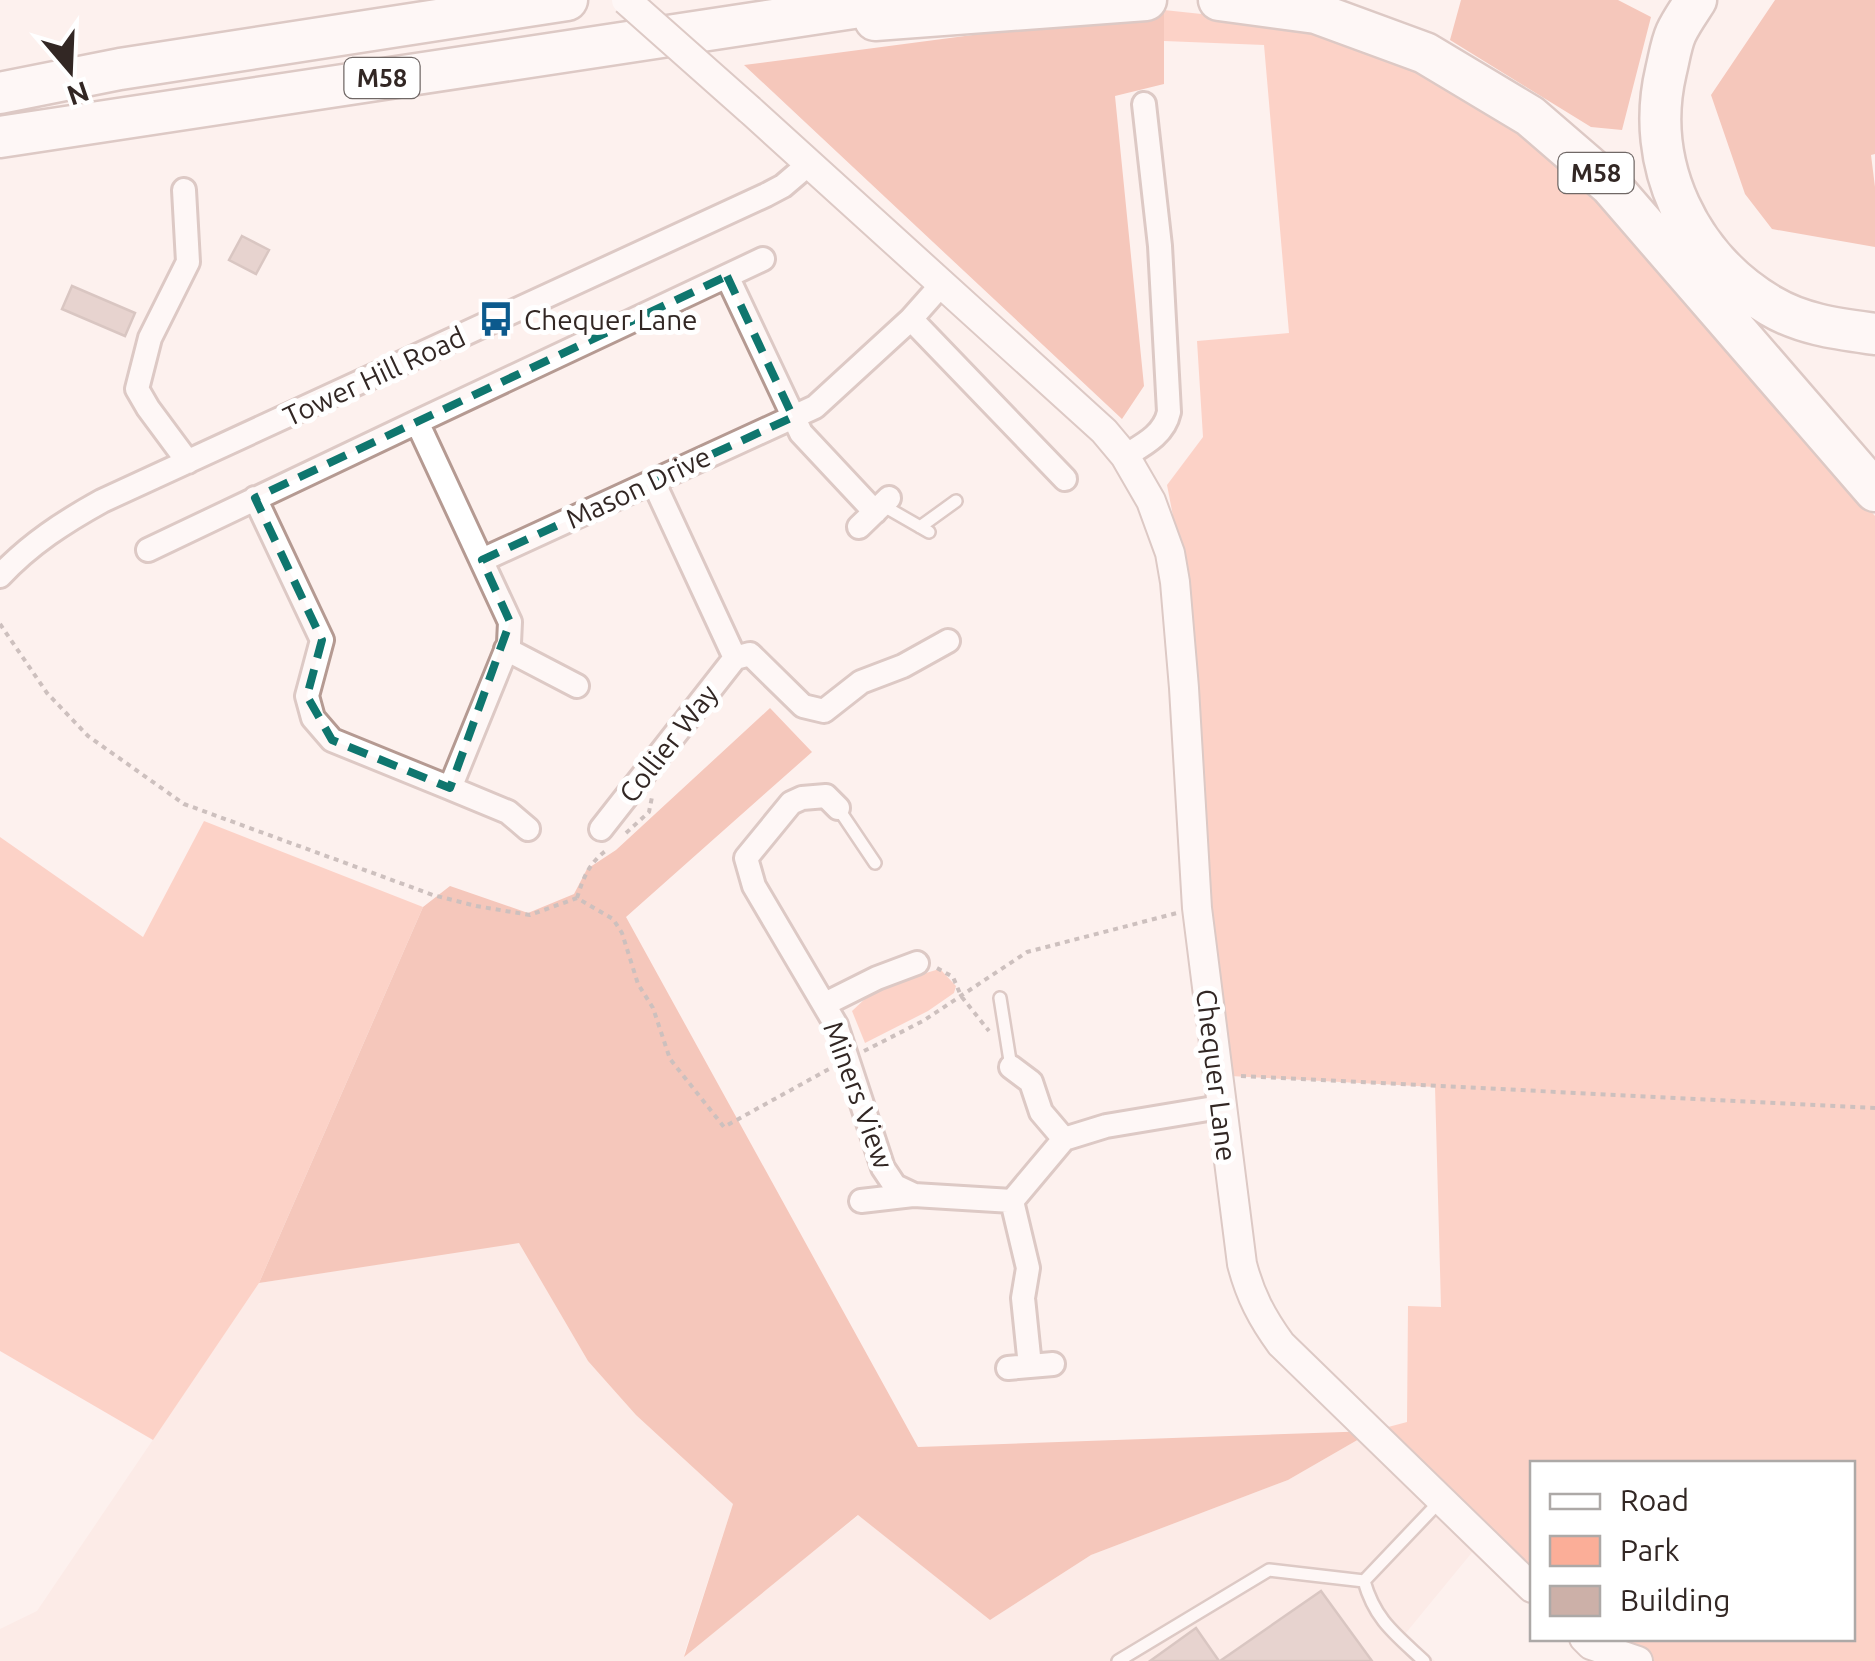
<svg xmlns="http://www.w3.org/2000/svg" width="1875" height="1661" font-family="Ubuntu,sans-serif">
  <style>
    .built { fill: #fae4dd }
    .green { fill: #fbae98 }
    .forest { fill: #eb957c }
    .building { fill: #ccb0a8; stroke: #ae938c; stroke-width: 2.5 }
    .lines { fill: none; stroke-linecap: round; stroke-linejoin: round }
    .service-casing { stroke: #b59a92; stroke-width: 16 }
    .minor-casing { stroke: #b59a92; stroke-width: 28 }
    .tertiary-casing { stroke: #b59a92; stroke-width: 32 }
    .motorway-casing { stroke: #b59a92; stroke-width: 45 }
    .path { stroke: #928683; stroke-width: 4; stroke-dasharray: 5 5; stroke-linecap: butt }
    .service { stroke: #fff; stroke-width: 11 }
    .minor { stroke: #fff; stroke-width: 22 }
    .tertiary { stroke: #fff; stroke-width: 28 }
    .motorway { stroke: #fff; stroke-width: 40 }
    .tertiary-bridge-casing { stroke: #b59a92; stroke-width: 32; stroke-linecap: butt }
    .tertiary-bridge { stroke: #fff; stroke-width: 28 }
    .marked { fill: none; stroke: #0f766e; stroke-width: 8; stroke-dasharray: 20 12; stroke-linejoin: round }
    .labels { text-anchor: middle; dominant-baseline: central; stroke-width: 10; stroke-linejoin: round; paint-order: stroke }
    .shield { fill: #fff; stroke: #706866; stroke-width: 2.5 }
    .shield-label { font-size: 25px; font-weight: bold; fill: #322724 }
    .poi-label { font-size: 28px; fill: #322724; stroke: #fff; text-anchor: start }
    .street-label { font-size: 28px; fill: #322724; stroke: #fff }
  </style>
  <rect width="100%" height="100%" fill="#fdf1ee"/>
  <path class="built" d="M519,1242L588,1361L733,1504L684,1654L859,1515L990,1620L1091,1555L1288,1480L1373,1431L1483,1539L1405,1634L1435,1661H0V1629L37,1611L259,1283Z"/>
  <path class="green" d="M1164,10L1287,23L1394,58L1464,92L1544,147L1600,200L1875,516V1661H1638L1584,1639L1852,1638V1464H1532V1588L1373,1431L1407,1422L1408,1306L1441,1307L1435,1087L1230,1076L1210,906L1189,599L1167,485L1203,437L1197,341L1289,333L1264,45L1164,41Z
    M204,821L423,907L259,1283L153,1440L0,1351V837L143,937Z
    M936,970H941L956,986L954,993L928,1011L865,1043L852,1011L868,996L869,990Z"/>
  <path class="forest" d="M1461,0H1618L1651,17L1622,130L1591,127L1450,40Z
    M1775,0H1875V154L1871,155L1875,187V247L1772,229L1745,194L1711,95Z
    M1164,10V84L1115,96L1144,386L1122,419L744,65Z
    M770,708L812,752L626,917L918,1447L1373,1431L1288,1480L1091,1555L990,1620L858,1515L684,1657L733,1504L636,1415L588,1361L519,1243L259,1283L423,907L450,886L528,913L574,894L587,869L616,850Z"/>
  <path class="building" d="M242,236L269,250L256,274L229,260Z
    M72,286L135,313L125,336L62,309Z
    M1321,1591L1372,1661H1220Z
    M1196,1628L1219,1661H1150Z"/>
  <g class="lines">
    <defs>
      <path id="service" d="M882,505L929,532
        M920,527L956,501
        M838,808L875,863
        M1000,998L1011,1067
        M1118,1661L1269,1570L1364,1581
        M1424,1661C1395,1634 1375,1620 1364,1581L1442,1499"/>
      <path id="minor" d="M184,190L188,262L150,338L137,389L148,408L188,462
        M727,276L801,433L875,512
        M911,319L1065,479
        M417,422L763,259
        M1125,456C1143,445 1164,435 1169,412L1160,246L1144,104
        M255,498L322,640L307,696L313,718L332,740L450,788
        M859,527L889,498
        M148,550L417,422L510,622L509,643L450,788L508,812L528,829
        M482,560L815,407L911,319L942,284
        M0,576C30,544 64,522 102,501L766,195L783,186L810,163
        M506,649L577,686
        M735,658L750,654L803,706L824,711L861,682L903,666L948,641
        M838,808L826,796L802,798L791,803L746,858L754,886L836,1025L883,1168L895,1186L914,1195L1012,1201
        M601,829L735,658L653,481
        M825,1004L877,978L917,963
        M1011,1067L1031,1082L1041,1112L1064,1139
        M861,1201L913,1195
        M1030,1366L1023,1298L1028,1268L1012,1201L1064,1139L1106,1126L1220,1107
        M1008,1368L1053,1364"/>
      <path id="tertiary" d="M750,110L1104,431L1125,456L1151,501L1170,553L1175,582L1184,688L1197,908L1242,1264C1250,1295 1262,1318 1281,1344L1532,1588
        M1584,1638L1591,1645L1638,1661"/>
      <path id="motorway" d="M1219,0L1316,13L1425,53L1530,116L1610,185L1875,491
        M1696,0C1689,11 1681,22 1676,33C1671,44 1669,59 1666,71C1644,164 1689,258 1771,306C1803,325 1839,329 1875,334
        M875,20L1146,0
        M0,93L120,69L567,0
        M0,137L906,0"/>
    </defs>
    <use href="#service" class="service-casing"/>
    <use href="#minor" class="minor-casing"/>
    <use href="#tertiary" class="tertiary-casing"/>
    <use href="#motorway" class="motorway-casing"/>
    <path class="path" d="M0,624L47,693L88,736L184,804L433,895L476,906L530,915L577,898L613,919L622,933L638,984L653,1008L670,1059L724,1127L829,1069
      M626,833L649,812L652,797
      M577,898C584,876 589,863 608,849
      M937,968L953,977L961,996L989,1031
      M864,1051L923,1021L1027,952L1177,913
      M1241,1076L1875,1108"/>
    <use href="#service" class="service"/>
    <use href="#minor" class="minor"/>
    <use href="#tertiary" class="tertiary"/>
    <use href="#motorway" class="motorway"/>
    <defs>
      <path id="tertiary-bridge" d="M626,0L750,110"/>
    </defs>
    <use href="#tertiary-bridge" class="tertiary-bridge-casing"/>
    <use href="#tertiary-bridge" class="tertiary-bridge"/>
  </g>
  <path d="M0 0H1875V1661H0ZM727,276L793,417L482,560L510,622L450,788L332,740L307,696L322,640L255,498Z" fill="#fdf1ee" fill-opacity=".55" fill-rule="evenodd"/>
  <path class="marked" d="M727,276L793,417L482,560L510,622L450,788L332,740L307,696L322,640L255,498Z"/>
  <defs>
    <symbol id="bus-bare" viewBox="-9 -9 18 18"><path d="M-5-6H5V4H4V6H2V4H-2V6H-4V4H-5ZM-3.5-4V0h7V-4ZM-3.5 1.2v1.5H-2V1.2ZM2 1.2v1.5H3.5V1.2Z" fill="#0c5a8d" stroke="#fff" stroke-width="2.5" paint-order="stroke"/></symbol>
  </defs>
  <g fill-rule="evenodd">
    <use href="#bus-bare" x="471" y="294" width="50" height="50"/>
  </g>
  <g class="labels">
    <g class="shield">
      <rect x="344.5" y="58" width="75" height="40" rx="8"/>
      <rect x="1558.5" y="153" width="75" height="40" rx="8"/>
    </g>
    <g class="shield-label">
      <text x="382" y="78">M58</text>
      <text x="1596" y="173">M58</text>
    </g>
    <g class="poi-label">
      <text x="524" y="319">Chequer Lane</text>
    </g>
    <g class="street-label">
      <text transform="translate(374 376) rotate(-25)">Tower Hill Road</text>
      <text transform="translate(638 487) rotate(-25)">Mason Drive</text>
      <text transform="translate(668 743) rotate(-52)">Collier Way</text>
      <text transform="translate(1217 1075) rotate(83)">Chequer Lane</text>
      <text transform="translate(859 1095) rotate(70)">Miners View</text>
    </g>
  </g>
  <rect x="1530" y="1461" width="325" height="180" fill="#ffffff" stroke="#ada9a7" stroke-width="2.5"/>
  <rect x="1550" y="1494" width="50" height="15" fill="#ffffff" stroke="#ada9a7" stroke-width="2.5"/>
  <text x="1620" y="1511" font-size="30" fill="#322724">Road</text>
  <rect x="1550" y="1536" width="50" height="30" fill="#fbae98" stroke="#ada9a7" stroke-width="2.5"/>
  <text x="1620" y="1561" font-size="30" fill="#322724">Park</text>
  <rect x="1550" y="1586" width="50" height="30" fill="#ccb0a8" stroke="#ada9a7" stroke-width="2.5"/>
  <text x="1620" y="1611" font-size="30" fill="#322724">Building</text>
  <g transform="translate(70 70) rotate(161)" stroke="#ffffff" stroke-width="8" paint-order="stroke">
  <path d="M0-8L18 38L0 25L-18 38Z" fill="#322724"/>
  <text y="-15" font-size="28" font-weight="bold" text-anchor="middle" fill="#322724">N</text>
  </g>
</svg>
